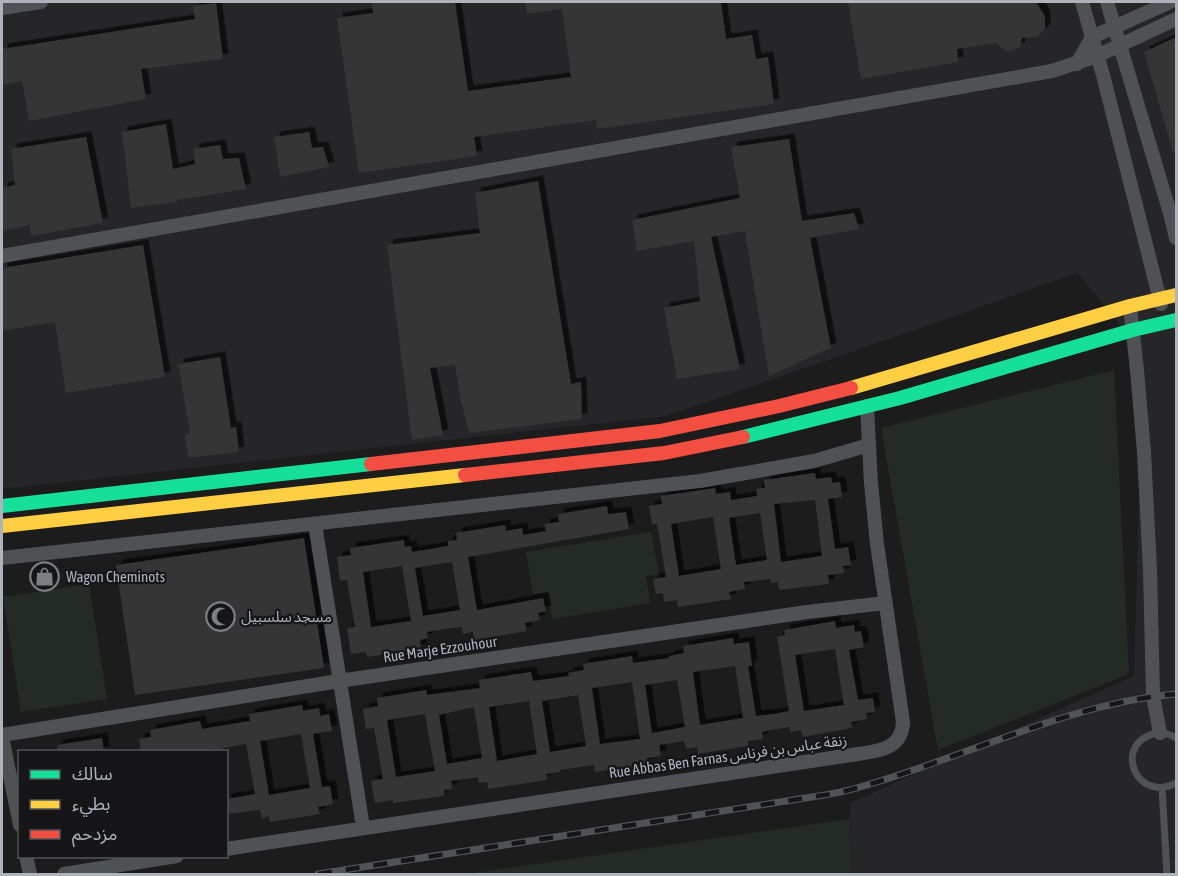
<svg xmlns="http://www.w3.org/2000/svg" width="1178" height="876" font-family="'Asap Condensed','Noto Sans Arabic',sans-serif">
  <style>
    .built { fill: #262628 }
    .green { fill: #242b25 }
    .building { fill: #343434; fill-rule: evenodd; filter: url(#shadow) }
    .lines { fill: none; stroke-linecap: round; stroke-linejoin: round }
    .lane { stroke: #505155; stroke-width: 7 }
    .street { stroke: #505155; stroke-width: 14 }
    .fast { stroke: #16e098; stroke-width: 14 }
    .slow { stroke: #ffcf43; stroke-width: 14 }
    .jam { stroke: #f24e42; stroke-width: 14 }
    .rail-casing { stroke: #515255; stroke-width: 7 }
    .rail { stroke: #161618; stroke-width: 4.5; stroke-dasharray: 14; stroke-linecap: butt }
    .labels { text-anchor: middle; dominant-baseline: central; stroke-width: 4.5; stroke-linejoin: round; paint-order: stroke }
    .poi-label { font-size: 15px; fill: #aeb2bb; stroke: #161618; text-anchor: start }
    .street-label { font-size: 15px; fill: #aeb2bb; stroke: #161618 }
  </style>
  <defs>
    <filter id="shadow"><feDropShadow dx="5.5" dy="-5.5" stdDeviation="0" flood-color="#0009"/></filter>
  </defs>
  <rect width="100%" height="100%" fill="#1c1c1c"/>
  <path class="built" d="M2,2H1176V874H852L850,803L1134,676L1143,354L1078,273L667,416L2,489Z"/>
  <path class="green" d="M1114,370L1129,674L938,750L881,428Z
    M651,532L659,574L646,576L650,603L552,619L548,592L533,594L526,552Z
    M89,584L107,699L21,712L3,597Z
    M850,819L852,874H466Z"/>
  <path class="building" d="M372,2H455L468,91L571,77L562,9L527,14L525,2H721L726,39L752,35L756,59L768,57L774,104L597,129L596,120L474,137L477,156L359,173L337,18L373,13Z
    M848,2H1036L1045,16V29L1037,37L1022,38L1020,47L1007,52L996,43L957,49L958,62L861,79Z
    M216,3L223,59L141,69L146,99L29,121L22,81L2,85V49L195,19L193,6Z
    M1176,37V151L1173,152L1144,52Z
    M166,124L173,169L195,164L194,149L220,145L223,159L239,158L246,189L177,200V202L131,208L122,132Z
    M309,132L312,148L323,147L329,167L280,177L274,137Z
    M86,137L103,223L31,236L30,225L2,231V188L15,185L11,149Z
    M789,139L802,221L854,213L859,229L810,238L831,348L769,376L745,231L711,237L740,369L677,379L664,308L700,301L694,241L637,251L632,220L740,198L731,147Z
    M538,181L571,384L581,382L582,419L469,433L460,397L455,365L430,368L443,435L412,440L387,245L480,233L475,193Z
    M143,245L165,377L66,393L55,322L2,331V268Z
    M220,357L231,428L236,427L239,452L188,458L185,434L190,433L178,364Z
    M815,473L816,479L831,477L832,483L840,482L842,497L828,499L835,549L848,547L851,565L843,566L844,573L828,575L829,584L779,590L778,582L771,583L770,579L744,582L745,589L729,592L731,599L678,607L677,600L664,602L663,593L656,594L653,579L666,577L657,524L652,525L649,506L662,504L661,496L715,488L716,494L730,492L731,500L757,496L756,489L765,488L764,480ZM815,500L822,556L781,562L774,504ZM760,513L767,560L736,565L729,518ZM713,517L721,569L679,576L671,524Z
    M607,506L608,514L626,512L629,529L468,557L477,610L543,598L546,611L538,613L540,620L525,623L527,631L474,640L473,632L463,634L462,627L444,629L427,632L428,638L420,640L421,649L367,657L366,652L351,654L347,628L355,627L347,580L340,581L337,557L351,555L350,548L404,540L405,547L411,546L412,552L448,546V541L457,540L456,533L505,525L506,531L522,528L523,535L546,531L544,524L559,522L558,514ZM452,562L460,610L423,616L415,568ZM402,566L411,621L371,627L363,572Z
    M304,538L324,668L135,695L116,565Z
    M835,621L836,628L854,625L855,632L861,631L864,647L849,650L858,700L873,698L875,712L866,713L867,719L851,722L852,728L803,737L801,730L790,732V727L777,729L762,732L763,739L748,741V746L698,754L697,747L686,749L684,741L659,745L661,756L647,758L648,764L595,772L594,765L560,770V772L546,774L547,780L488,789L487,782L479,783L478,777L451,781L452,789L444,790V796L393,803V800L375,803L371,781L383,779L374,728L366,729L363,709L378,706L377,698L426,690L427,695L480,688L479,680L531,672L533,681L569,676L568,673L584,670L583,664L632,656L633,663L669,658V656L684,653L683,646L733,638L734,644L749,642L752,666H748L756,716L774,714L789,711L777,637L785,635L784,630ZM835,649L844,705L804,711L795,655ZM735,666L743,718L700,725L693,672ZM677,680L685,727L652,733L645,685ZM632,682L640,739L600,744L592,688ZM578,695L586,746L550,752L542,701ZM529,701L537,754L497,761L489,707ZM474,707L482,758L447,764L439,715ZM425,714L435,771L396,777L387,720Z
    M302,705L303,711L319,708L320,716L329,714L332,731L313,734L322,787L330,786L333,804L318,807L320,814L270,822L269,816L262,818L260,810L226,814V799L255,794L246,744L214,750V752H141L139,739L151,737L150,730L200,721L202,729L250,721L249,714ZM301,734L310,788L269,795L260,741Z
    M102,738L104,752H58L57,745Z"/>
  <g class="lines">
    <path class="lane" d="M1176,738C1169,733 1159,731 1150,735C1114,749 1138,803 1176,783
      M1162,788L1167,874"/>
    <path class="street" d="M1082,2L1103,75L1161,304
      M1107,2L1170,213L1176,219
      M2,8L41,2
      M1077,64L1092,37L1170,2
      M1170,213L1176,238
      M2,256L1052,71L1097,56L1176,19
      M1130,306L1137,370L1144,452L1150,569L1153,696L1160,733
      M315,524L363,827
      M2,558L700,481L814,461L869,445
      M2,735L339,681L807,612L885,603
      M2,737L20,825
      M226,849L858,754C879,751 902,749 903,722L877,544L871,483L867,406
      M26,856L30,874
      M64,874L177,856"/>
    <path class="fast" d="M743,437L900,398L1133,330L1176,320
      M2,506L371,464"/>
    <path class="slow" d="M851,388L1130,306L1176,295
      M2,526L465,475"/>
    <path class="jam" d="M371,464L660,431L779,406L851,388
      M465,475L664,453L743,437"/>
    <defs>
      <path id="rail" d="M318,874L793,800C815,796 839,794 860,787C964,758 1069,703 1176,694"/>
    </defs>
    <use href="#rail" class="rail-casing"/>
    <use href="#rail" class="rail"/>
  </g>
  <defs>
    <symbol id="shop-ring" viewBox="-11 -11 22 22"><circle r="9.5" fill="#161618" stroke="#7b7e83" stroke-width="1.5"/><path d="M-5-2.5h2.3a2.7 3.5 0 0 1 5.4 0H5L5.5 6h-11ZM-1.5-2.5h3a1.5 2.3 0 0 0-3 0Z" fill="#7b7e83"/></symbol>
    <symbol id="mosque-ring" viewBox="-11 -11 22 22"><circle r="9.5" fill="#161618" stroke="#7b7e83" stroke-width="1.5"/><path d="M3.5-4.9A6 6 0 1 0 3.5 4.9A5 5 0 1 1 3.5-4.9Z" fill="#7b7e83"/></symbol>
  </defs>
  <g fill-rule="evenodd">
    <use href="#shop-ring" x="28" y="560" width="33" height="33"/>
    <use href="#mosque-ring" x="204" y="600" width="33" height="33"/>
  </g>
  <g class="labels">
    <g class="poi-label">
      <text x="66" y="576">Wagon Cheminots</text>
      <text x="241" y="616">مسجد سلسبيل</text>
    </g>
    <g class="street-label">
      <text transform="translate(440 649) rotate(-8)">Rue Marje Ezzouhour</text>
      <text transform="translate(728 756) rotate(-8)">Rue Abbas Ben Farnas زنقة عباس بن فرناس</text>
    </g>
  </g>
  <rect width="1178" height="876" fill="none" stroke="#aeb2bb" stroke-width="6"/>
  <rect x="18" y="750" width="210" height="108" fill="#161618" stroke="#535459" stroke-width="1.5"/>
  <rect x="30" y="770" width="30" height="9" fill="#16e098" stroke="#535459" stroke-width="1.5"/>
  <text x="72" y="780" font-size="18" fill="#aeb2bb">سالك</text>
  <rect x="30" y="800" width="30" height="9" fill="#ffcf43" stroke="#535459" stroke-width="1.5"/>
  <text x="72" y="810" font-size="18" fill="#aeb2bb">بطيء</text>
  <rect x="30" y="830" width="30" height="9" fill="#f24e42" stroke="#535459" stroke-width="1.5"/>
  <text x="72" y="840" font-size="18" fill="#aeb2bb">مزدحم</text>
</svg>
